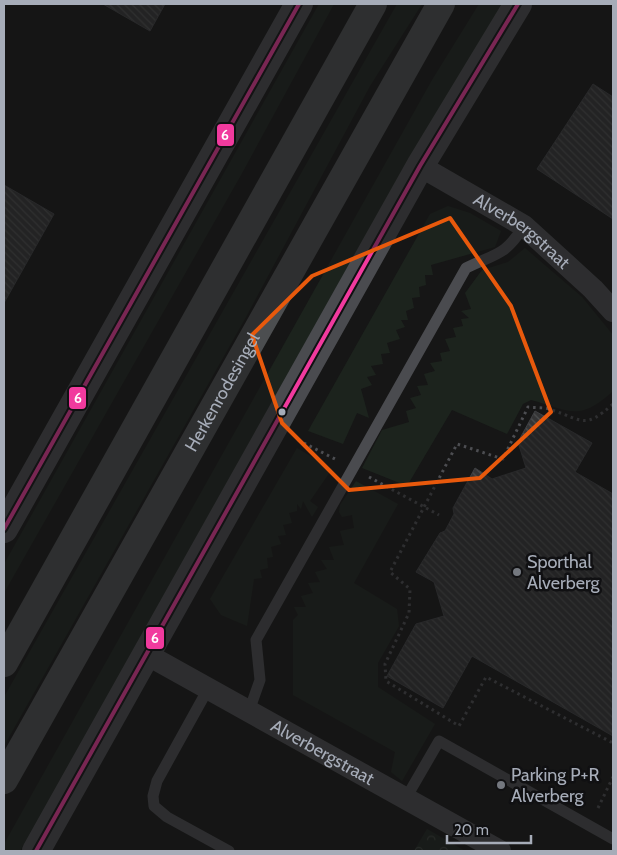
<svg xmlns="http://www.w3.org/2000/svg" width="617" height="855" font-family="Cabin,sans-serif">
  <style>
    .grass { fill: #1c231d }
    .forest { fill: url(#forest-crowns) }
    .building { fill: url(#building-back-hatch); stroke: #3e3f42 }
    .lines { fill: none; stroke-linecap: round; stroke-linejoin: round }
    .path { stroke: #4c4d51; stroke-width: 3; stroke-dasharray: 2.5 4; stroke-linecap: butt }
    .service { stroke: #4a4b4f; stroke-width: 11 }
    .minor { stroke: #4a4b4f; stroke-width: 22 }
    .tertiary { stroke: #4a4b4f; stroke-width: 28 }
    .trunk { stroke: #4c4e50; stroke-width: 28 }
    .bus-1-casing { stroke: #101012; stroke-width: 8 }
    .bus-1 { stroke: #f13a9e; stroke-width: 4 }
    .marked { fill: none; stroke: #e8590c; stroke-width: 4; stroke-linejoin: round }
    .bus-dot { fill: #a6acb8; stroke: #101012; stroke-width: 2 }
    .poi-dot { fill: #74787f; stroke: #101012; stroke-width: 2 }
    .labels { text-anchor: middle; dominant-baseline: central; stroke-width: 5; stroke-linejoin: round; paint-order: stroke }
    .street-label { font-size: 18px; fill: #a6acb8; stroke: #101012 }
    .poi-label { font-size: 18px; fill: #a6acb8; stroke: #101012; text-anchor: start }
    .line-badge { stroke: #101012; stroke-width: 2 }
    .badge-label { font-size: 14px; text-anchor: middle; font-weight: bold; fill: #fff }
  </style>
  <defs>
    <pattern id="forest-crowns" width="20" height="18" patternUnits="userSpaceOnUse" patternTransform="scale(1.25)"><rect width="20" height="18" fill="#1c231d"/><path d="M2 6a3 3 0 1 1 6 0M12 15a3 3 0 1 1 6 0" fill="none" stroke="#3a403c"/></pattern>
    <pattern id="building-back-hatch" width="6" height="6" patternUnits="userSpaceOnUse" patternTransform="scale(1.25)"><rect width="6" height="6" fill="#343435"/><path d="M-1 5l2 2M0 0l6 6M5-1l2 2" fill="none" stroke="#4e4f50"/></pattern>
  </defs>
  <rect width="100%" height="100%" fill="#161616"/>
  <path class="grass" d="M319,4H334L241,175L4,593V564Z
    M397,4H422L370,86L246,317L4,746V697Z
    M479,4H503L400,174L20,851H4V844L432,80Z
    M448,206L470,213L501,231L495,247L431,265L433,275H425L426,285L419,287L420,297L412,298L414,308L406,311L408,320H401L405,327L396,330L400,339L387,343L390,353L381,354L383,364L371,366L376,375L367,377L372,385L361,389L369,418L357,413L343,444L308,431L430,214Z
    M525,248L582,297L613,335V391C579,422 571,411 531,400L523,404L507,434L452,410L407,486L362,468L382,430L409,422L406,411L416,408L410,398L421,395L417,386L428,385L424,374L435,371L430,363L442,361L440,353L450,351L445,339L456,337L453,328L463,326L461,319L469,318L461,311L471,309L465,293L482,270L508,262Z
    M297,448L332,469L310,501L318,507L312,517L303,501L301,509L297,504V511L289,513L292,523L283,525L286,535L278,536L281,544L271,547L273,557L267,558L268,568L260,570L262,578L254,579L247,626L221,615L210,599Z
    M356,481L398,504L354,583L397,609L399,626L378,663V687L435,724L402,781L391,772L395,752L293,695V620L298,615L294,607H306L301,596L313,593L308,583L320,582L315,572L327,569L321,560H334L329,547L344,545L340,531L354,528L352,515L342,517L339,512L340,505Z"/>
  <path class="forest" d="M427,829L465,851H414Z"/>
  <path class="building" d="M103,4H165L150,31Z
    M593,84L613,97V219L537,169Z
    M4,185L54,214L4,303Z
    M535,411L592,443L575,472L613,494V736L472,656L443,708L387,676L416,624L444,616L434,582L416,572L440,533L445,531L454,514L453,508L475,468L492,479L526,468L518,442Z"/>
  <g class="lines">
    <path class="path" d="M613,404C585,429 584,421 552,410C545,407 536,408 528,407L503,459L457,444L390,572L410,589L409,613L385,664L386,681L459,726L486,677L613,743
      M298,440L335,459
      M369,477L439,515
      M598,808L613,777"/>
    <path class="service" d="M208,689L157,781L153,796L154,806L167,817L229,851
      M249,711L260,680L256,640L466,268C496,253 504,257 524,226
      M406,798L439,741L613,839"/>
    <g class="minor">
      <path id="s1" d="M420,166L524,226L593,289L613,311"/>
      <path id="s2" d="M146,654L500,851"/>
    </g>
    <path class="tertiary" d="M4,529L299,4
      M36,851L420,166L518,4"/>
    <g class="trunk">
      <path d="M4,663L373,4"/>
      <path id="s3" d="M4,780L441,4"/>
    </g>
    <defs>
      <path id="bus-1" d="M4,529L299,4
        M36,851L420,166L518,4"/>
    </defs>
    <use href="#bus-1" class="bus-1-casing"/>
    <use href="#bus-1" class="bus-1"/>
  </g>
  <path d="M0 0H617V855H0ZM450,218L511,306L551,412L480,478L349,490L282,423L252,335L312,276Z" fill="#161616" fill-opacity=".55" fill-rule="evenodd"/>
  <path class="marked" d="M450,218L511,306L551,412L480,478L349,490L282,423L252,335L312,276Z"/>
  <circle class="bus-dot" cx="282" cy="412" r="4.5"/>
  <g class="poi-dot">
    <circle cx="517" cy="572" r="5"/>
    <circle cx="501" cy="785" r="5"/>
  </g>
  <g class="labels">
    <g class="street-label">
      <text stroke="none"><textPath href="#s1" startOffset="121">Alverbergstraat</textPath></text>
      <text stroke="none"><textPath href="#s3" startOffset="445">Herkenrodesingel</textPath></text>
      <text stroke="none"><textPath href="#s2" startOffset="202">Alverbergstraat</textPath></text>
    </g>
    <g class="poi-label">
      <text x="527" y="562">Sporthal<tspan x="527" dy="21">Alverberg</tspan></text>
      <text x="511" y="775">Parking P+R<tspan x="511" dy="21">Alverberg</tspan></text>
    </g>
  </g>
  <g class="line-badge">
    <rect x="216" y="123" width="19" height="24" rx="5" fill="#f13a9e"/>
    <rect x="68" y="386" width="19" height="24" rx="5" fill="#f13a9e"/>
    <rect x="145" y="626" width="20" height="24" rx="5" fill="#f13a9e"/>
  </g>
  <g class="badge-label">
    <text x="225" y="140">6</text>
    <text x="78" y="403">6</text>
    <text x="155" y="643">6</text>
  </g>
  <rect width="617" height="855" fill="none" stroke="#a6acb8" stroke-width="10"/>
  <path d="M447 835v8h84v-8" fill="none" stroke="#a6acb8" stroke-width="2.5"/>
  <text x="454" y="835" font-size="15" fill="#a6acb8" stroke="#101012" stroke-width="4" paint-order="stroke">20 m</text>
</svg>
